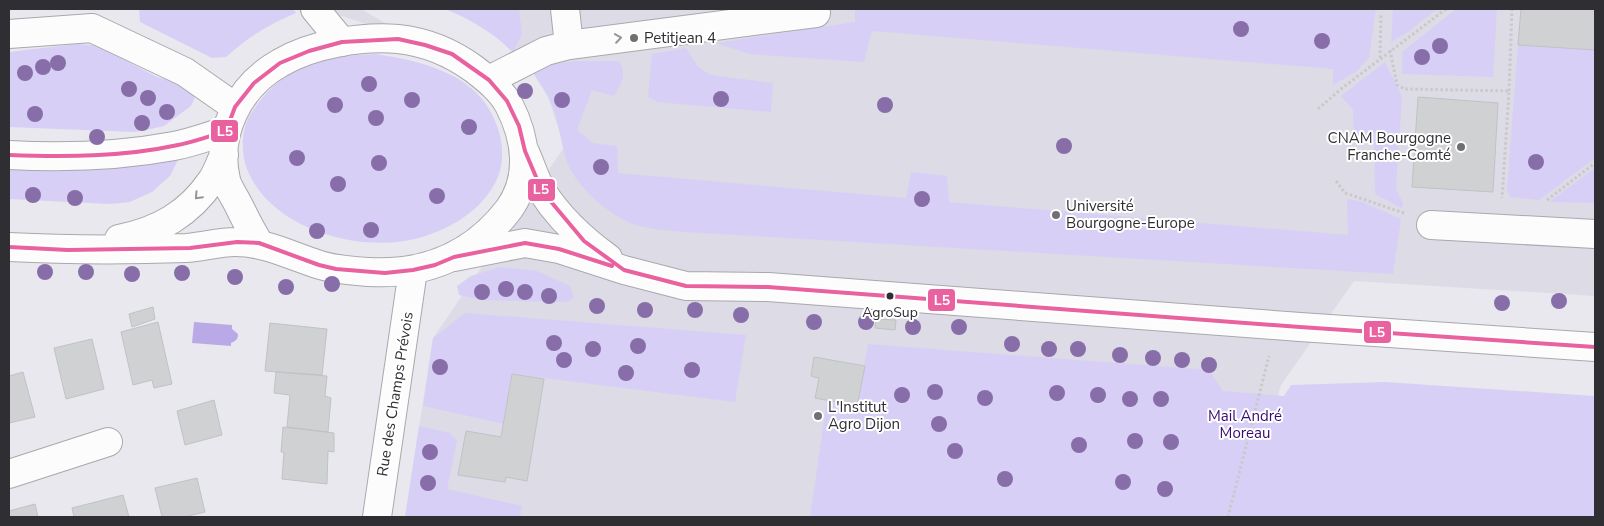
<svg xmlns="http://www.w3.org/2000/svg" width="1604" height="526" font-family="'Nunito Sans',sans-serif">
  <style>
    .built { fill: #dddbe6 }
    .green { fill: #d8cff6 }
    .water { fill: #b9aae7 }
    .building { fill: #cfd1d2; stroke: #c0c2c4 }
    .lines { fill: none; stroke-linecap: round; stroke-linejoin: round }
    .minor-casing { stroke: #a9a8ac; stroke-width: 30 }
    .major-casing { stroke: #a9a8ac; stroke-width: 30 }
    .path { stroke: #c9c9ca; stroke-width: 3; stroke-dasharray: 2.5 2.5; stroke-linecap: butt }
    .minor { stroke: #fcfcfc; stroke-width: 28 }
    .major { stroke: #fcfcfc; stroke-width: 28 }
    .bus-1-casing { stroke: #fff; stroke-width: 8 }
    .bus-1 { stroke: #ea619f; stroke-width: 4 }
    .tree { fill: #876ea8 }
    .oneway { stroke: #969597 }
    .poi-dot { fill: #706f74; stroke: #fff; stroke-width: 2 }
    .bus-dot { fill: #2f2e32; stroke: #fff; stroke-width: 2 }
    .labels { text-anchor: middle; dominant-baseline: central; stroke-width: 4; stroke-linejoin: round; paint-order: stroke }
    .bus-label { font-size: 14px; fill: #2f2e32; stroke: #fff }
    .poi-label { font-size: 15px; fill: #2f2e32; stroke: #fff; text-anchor: start }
    .street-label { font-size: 15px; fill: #2f2e32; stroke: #fff }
    .park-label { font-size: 15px; fill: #370a6f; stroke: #fff }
    .line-badge { stroke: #fff; stroke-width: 2 }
    .badge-label { font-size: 14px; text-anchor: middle; font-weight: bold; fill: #fff }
  </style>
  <rect width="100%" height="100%" fill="#e9e8ee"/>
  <path class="built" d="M321,9H361L414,40Z
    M445,9H1595V296L1354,281L1281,385L1241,517H405L433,338L563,149L560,133L548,97L534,74L497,37L462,16Z"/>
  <path class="green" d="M139,9H293L296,13C269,24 247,38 226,57L212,58L140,22Z
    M445,9H519L522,34L513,52C493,33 471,19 445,9Z
    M855,9H1376L1369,58L1357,71L1333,85V69L872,31L864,62L749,54L716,43L855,22Z
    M1393,9H1437L1408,32L1391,42Z
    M1456,9H1497L1493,77L1402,74V52Z
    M76,44L96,45L157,77L199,88L191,106L164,126L146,130L133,132L9,127V52Z
    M1518,45L1595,50V158L1539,200L1510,197L1507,190Z
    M686,48L698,67L711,75L773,83L771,112L657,102L648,97L652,54Z
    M376,54C422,61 478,74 496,123C504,142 505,167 494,185C476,218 432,239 396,242C342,248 268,223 247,169C241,154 241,130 250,115C282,65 320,56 376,54Z
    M578,61H619C627,76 622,82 614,96L592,90L577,130L593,143L617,146L618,173L906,198L911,172L947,176L949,202L1348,235L1347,199L1360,201L1401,219L1393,274L686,232C672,231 657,230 644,227C616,222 577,189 567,162C560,141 559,117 548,96C544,89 538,81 534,74L551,64Z
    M1385,62L1402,96L1396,189L1403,203L1402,208L1375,194L1374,142L1354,143L1353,110L1341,96Z
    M180,156L170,176L152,192L130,202L110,204L9,199V168Z
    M1595,168V203L1549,202Z
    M500,267L537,271L570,286L574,297L568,302H550L483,300L459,295L457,286L471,276Z
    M465,313L746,335L735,402L512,374L504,424L423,406L433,338Z
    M868,344L1209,370L1223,391L1284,396L1291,385L1385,382L1595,396V517H810L827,400L857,406Z
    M419,426L450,433L457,441L447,489L522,506L520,517H405Z"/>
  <path class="water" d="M194,322L232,325V329L238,334C238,339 236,341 231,343V346L192,343Z"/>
  <path class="building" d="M1521,9H1595V50L1518,45Z
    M1418,97L1498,103L1493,192L1412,187Z
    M153,307L155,319L132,327L129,314Z
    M876,319L896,320L895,330L875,328Z
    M158,322L172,384L154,388L152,380L133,385L121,332Z
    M270,323L327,329L322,375L265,371Z
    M92,339L104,389L66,399L54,348Z
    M814,357L865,366L857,406L815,398L819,378L811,376Z
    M23,372L35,417L9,423V376Z
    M276,372L327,376L325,396L331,398L328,432L287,427L290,395L274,393Z
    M512,374L544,379L527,481L506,477L505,482L458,475L466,431L501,437Z
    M214,400L222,435L185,445L177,411Z
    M283,427L334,433V452L328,451L327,484L282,479L284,452H281Z
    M197,478L205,512L184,517H162L155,488Z
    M123,495L129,517H74L72,508Z
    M35,504L38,517H9V511Z"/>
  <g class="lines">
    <defs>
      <path id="minor" d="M315,9L342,42
        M565,9L569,45
        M9,34L92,28L185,72L235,107
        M489,80L546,51L569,45L816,13L815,9
        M9,155C64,158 120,156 174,146C191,143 209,136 226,131
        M1431,225L1595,234
        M9,474L108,442
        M377,517L413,270"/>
      <path id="major" d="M525,152C531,165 535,180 542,191C559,218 583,240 608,258
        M119,239C159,231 189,214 212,180C217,173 220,163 224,155
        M9,247C68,250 127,250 186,248C202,247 219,242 235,242C266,242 291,256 320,265C336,270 353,271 369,272C426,275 474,255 509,209C532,177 526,138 509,105C501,90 487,79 474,69C452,53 426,42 398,39C361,36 312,44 280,63C239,86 215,133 226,180C228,188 234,196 238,204C245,218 251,231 259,243
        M454,257L525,243L559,249L624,270L686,286L768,287L1300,327L1595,347"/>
    </defs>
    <use href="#minor" class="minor-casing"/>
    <use href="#major" class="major-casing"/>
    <path class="path" d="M1390,50L1397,85L1405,89L1509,91L1502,198
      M1380,58L1381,13
      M1509,91L1512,9
      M1318,109L1341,89L1446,9
      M1336,181L1345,193L1404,213
      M1547,200L1595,163
      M1228,517L1269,356"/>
    <use href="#minor" class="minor"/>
    <use href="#major" class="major"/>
    <defs>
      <path id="bus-1" d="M9,155C65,157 123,157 178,145C194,142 210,136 226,131L235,107L254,83L280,63L309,51L342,42L398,39L425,45L452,54L489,80L507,101L519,126L525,151L542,191L584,241L624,270L686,286L768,287L1300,327L1595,347
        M9,247L68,250L190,248L237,242L259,243L319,265L336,269L385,273L413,270L435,265L454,257L525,243L559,249L612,266"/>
    </defs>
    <use href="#bus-1" class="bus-1-casing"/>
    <use href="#bus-1" class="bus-1"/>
  </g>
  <g class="tree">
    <circle cx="1241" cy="29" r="8"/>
    <circle cx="1322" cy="41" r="8"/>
    <circle cx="1440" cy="46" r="8"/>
    <circle cx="1422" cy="57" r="8"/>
    <circle cx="58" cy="63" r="8"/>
    <circle cx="43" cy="67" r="8"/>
    <circle cx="25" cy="73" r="8"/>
    <circle cx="369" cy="84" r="8"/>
    <circle cx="129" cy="89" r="8"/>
    <circle cx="525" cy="91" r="8"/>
    <circle cx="148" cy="98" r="8"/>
    <circle cx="721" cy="99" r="8"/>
    <circle cx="412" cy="100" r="8"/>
    <circle cx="562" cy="100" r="8"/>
    <circle cx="335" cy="105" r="8"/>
    <circle cx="885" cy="105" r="8"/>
    <circle cx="167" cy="112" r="8"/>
    <circle cx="35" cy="114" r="8"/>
    <circle cx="376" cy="118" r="8"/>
    <circle cx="142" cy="123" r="8"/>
    <circle cx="469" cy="127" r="8"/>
    <circle cx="97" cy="137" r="8"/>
    <circle cx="1064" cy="146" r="8"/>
    <circle cx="297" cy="158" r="8"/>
    <circle cx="1536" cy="162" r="8"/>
    <circle cx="379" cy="163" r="8"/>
    <circle cx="601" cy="167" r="8"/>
    <circle cx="338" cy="184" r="8"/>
    <circle cx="33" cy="195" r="8"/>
    <circle cx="437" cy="196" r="8"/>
    <circle cx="75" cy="198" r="8"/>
    <circle cx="922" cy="199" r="8"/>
    <circle cx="371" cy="230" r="8"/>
    <circle cx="317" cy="231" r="8"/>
    <circle cx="45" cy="272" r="8"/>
    <circle cx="86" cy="272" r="8"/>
    <circle cx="182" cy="273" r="8"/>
    <circle cx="132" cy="274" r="8"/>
    <circle cx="235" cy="277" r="8"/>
    <circle cx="332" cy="284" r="8"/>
    <circle cx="286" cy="287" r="8"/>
    <circle cx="506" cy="289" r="8"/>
    <circle cx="482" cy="292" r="8"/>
    <circle cx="525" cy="292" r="8"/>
    <circle cx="549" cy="296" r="8"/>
    <circle cx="1559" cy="301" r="8"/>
    <circle cx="1502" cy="303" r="8"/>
    <circle cx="597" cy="306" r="8"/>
    <circle cx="645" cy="310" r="8"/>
    <circle cx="695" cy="310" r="8"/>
    <circle cx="741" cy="315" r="8"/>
    <circle cx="814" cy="322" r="8"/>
    <circle cx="866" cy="322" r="8"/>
    <circle cx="913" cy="327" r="8"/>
    <circle cx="959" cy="327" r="8"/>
    <circle cx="554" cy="343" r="8"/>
    <circle cx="1012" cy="344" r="8"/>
    <circle cx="638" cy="346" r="8"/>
    <circle cx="593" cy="349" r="8"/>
    <circle cx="1049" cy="349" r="8"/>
    <circle cx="1078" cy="349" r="8"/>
    <circle cx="1120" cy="355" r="8"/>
    <circle cx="1153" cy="358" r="8"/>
    <circle cx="564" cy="360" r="8"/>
    <circle cx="1182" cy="360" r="8"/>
    <circle cx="1209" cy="365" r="8"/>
    <circle cx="440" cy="367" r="8"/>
    <circle cx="692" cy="370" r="8"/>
    <circle cx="626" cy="373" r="8"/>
    <circle cx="935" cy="392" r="8"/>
    <circle cx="1057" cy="393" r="8"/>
    <circle cx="902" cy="395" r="8"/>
    <circle cx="1098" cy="395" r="8"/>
    <circle cx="985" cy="398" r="8"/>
    <circle cx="1130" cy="399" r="8"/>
    <circle cx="1161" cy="399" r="8"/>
    <circle cx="939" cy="424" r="8"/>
    <circle cx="1135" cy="441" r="8"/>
    <circle cx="1171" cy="442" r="8"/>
    <circle cx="1079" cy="445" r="8"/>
    <circle cx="955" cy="451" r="8"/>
    <circle cx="430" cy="452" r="8"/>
    <circle cx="1005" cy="479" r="8"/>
    <circle cx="1123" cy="482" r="8"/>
    <circle cx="428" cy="483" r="8"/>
    <circle cx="1165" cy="489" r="8"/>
  </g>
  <defs><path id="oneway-chevron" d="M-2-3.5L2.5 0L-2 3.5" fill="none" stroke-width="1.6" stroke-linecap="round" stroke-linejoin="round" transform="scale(1.25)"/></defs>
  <g class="oneway">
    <use href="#oneway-chevron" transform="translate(618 38) rotate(-8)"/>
    <use href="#oneway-chevron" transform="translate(198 196) rotate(133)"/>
  </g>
  <g class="poi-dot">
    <circle cx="634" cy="38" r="5"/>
    <circle cx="1461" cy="147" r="5"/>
    <circle cx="1056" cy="215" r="5"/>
    <circle cx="818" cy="416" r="5"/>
  </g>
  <circle class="bus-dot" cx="890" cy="296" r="4.5"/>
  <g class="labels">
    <g class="bus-label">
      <text x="890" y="312">AgroSup</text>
    </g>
    <g class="poi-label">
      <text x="644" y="38">Petitjean 4</text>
      <text x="1451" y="138" text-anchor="end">CNAM Bourgogne<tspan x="1451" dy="17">Franche-Comté</tspan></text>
      <text x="1066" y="206">Université<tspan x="1066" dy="17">Bourgogne-Europe</tspan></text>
      <text x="828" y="407">L'Institut<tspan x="828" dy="17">Agro Dijon</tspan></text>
    </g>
    <g class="street-label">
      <text transform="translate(395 394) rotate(-81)">Rue des Champs Prévois</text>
    </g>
    <g class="park-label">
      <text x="1245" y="416">Mail André<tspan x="1245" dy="17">Moreau</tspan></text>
    </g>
  </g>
  <g class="line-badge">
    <rect x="210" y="119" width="29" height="24" rx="5" fill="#ea619f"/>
    <rect x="527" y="178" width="29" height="24" rx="5" fill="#ea619f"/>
    <rect x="927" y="288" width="29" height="24" rx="5" fill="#ea619f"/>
    <rect x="1363" y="320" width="29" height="24" rx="5" fill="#ea619f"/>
  </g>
  <g class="badge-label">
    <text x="225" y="136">L5</text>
    <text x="541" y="194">L5</text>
    <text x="942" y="305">L5</text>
    <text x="1377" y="337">L5</text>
  </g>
  <rect width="1604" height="526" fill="none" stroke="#2f2e32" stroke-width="20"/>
</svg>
